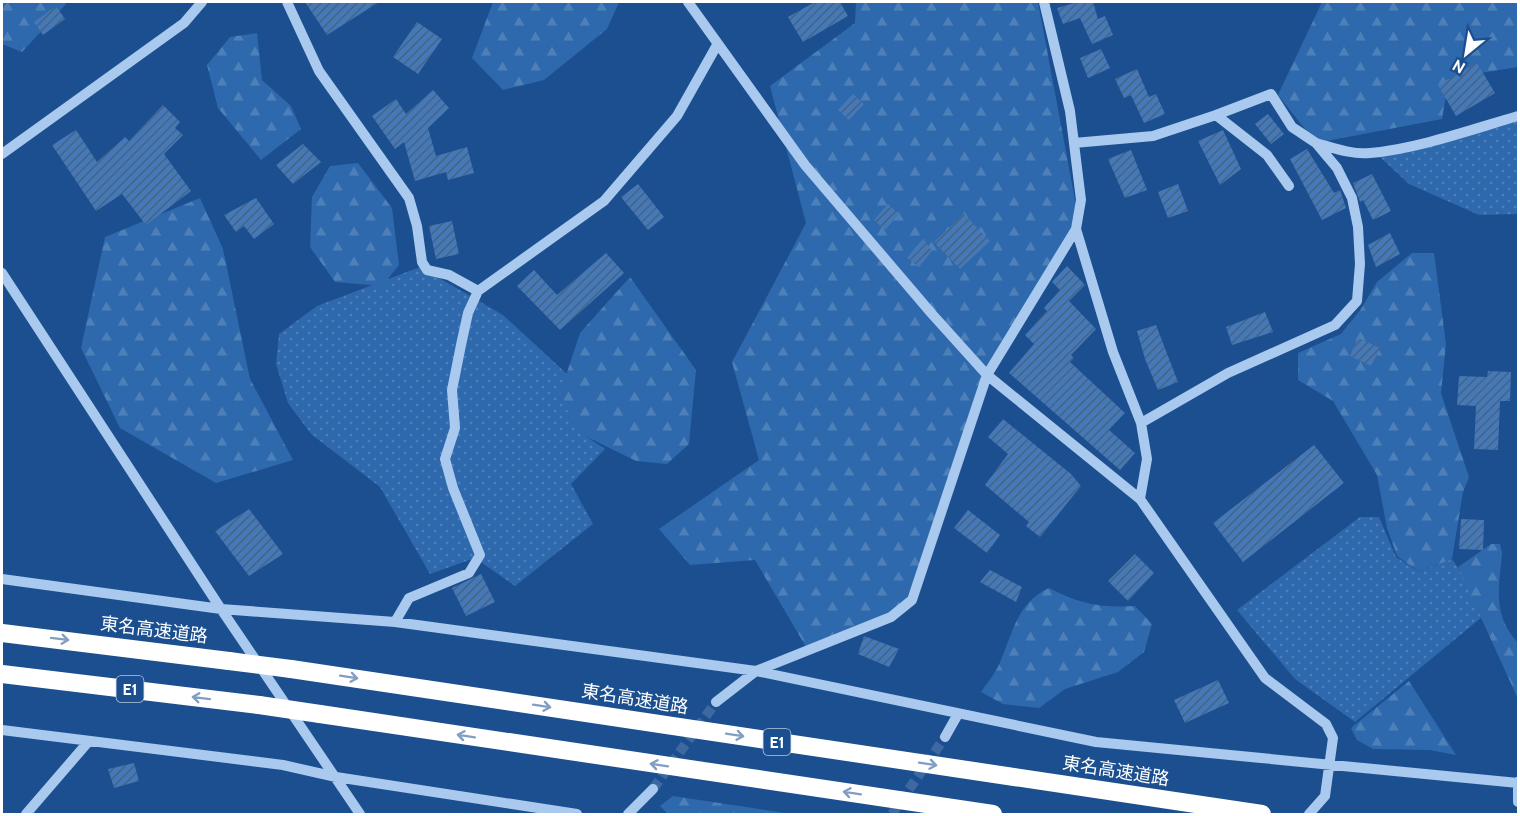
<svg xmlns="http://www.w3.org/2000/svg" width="1520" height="816" font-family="Cabin,'Noto Sans JP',sans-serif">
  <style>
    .grass { fill: url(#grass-dots) }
    .forest { fill: url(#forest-firs) }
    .building { fill: url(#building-hatch) }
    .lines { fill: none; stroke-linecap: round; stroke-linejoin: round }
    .minor-tunnel { stroke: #3d69a0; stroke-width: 10; stroke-dasharray: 10 5; stroke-linecap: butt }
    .minor { stroke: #a9c9ee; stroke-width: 10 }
    .highway { stroke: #fff; stroke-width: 18 }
    .highway-bridge { stroke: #fff; stroke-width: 18 }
    .oneway { stroke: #829ec1 }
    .labels { text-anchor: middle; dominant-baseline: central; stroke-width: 6; stroke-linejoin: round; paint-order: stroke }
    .shield { fill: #1b4f8f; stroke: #bbcadd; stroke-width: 1.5 }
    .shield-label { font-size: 16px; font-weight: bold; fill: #fff }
    .street-label { font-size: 18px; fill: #fff; stroke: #1b4f8f }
  </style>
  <defs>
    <pattern id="grass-dots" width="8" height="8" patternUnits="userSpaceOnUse" patternTransform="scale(1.5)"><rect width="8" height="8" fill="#2e69ad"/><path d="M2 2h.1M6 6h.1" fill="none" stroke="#4d80b9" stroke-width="1.8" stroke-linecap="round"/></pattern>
    <pattern id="forest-firs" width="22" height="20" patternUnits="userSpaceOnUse" patternTransform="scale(1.5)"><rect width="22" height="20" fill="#2e69ad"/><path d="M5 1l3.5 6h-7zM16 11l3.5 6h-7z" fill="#4d80b9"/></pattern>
    <pattern id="building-hatch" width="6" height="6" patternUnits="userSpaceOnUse" patternTransform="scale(1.5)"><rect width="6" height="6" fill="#4478b7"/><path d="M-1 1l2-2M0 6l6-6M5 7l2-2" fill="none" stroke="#486282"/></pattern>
  </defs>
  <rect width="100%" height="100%" fill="#1b4f8f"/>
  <path class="grass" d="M1518,118V214L1479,215L1409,184L1379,156Z
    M420,267L503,315L568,375L584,435L605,449L571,484L593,524L515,586L475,558L430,574L380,487L311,434L288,403L276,364L279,334L317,306Z
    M1360,517H1379L1396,557L1419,572L1452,559L1465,578L1482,617L1355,722L1295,679L1237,610Z"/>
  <path class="forest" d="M2,2H65L66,4L22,52L2,44Z
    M493,2H619L607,29L544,80L503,90L472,58Z
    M856,2H1038L1078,216L995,362L904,606L809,652L755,560L690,565L659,529L759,460L732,362L806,223L770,86L855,23Z
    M1322,2H1518V67L1449,78L1442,119L1316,143L1278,95Z
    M257,33L262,80L291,106L301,129L261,160L218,108L207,65L230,37Z
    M358,163L392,208L399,265L382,286L335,282L310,247L312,197L330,166Z
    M200,198L223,249L250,379L293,460L216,483L120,428L81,348L105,237Z
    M1412,253H1434L1446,344L1441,393L1469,477L1463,492L1452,559L1419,572L1397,556L1387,528L1377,475L1333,401L1298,380V353L1341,334L1361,309L1377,282Z
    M630,277L696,370L689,444L667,464L636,461L581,434L559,396L580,333Z
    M1491,544H1500L1502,553C1499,590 1492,614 1518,643V699L1458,567Z
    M1049,588C1079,604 1101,608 1135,606L1152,624L1144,652L1118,672L1065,689L1039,708L1003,704L981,692C988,682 997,671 1001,660C1013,631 1018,602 1049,588Z
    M1409,681L1456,755L1430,750L1373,749L1357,740L1351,728Z
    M673,796L792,814H668L660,806Z"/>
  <path class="building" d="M305,2H379L327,35Z
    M815,2H840L848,16L803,42L788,17Z
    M1078,2H1093L1098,19L1105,16L1113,35L1092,44L1080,18L1063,24L1057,8Z
    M56,6L65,19L43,35L34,22Z
    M417,22L442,39L418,74L393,57Z
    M1101,49L1110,68L1088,78L1080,58Z
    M1477,63L1495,93L1456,116L1438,85Z
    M1137,69L1149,97L1156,94L1165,114L1144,123L1131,95L1124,98L1115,79Z
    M433,90L449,108L428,128L436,156L467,147L474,173L448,180L446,172L415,181L404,142L395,149L372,116L396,99L406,114Z
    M853,94L864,104L849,120L838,110Z
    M163,105L180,122L175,128L183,135L164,154L191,191L146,225L122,194L96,211L52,145L76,130L97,162L125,137L129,141Z
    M1268,114L1284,134L1271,144L1255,124Z
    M1223,130L1241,169L1220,185L1198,141Z
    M303,144L321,162L293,184L276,165Z
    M1307,149L1334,193L1340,190L1346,208L1322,220L1290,159Z
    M1131,150L1147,190L1125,198L1108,159Z
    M1372,174L1391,211L1373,220L1363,200L1360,202L1353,183Z
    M638,184L664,217L648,230L621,197Z
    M1178,184L1188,211L1168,218L1158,192Z
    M256,198L274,224L254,239L244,226L236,232L224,215Z
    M888,204L899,214L885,230L874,220Z
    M964,214L990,241L960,269L934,242Z
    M452,221L459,254L436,259L429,226Z
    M1390,233L1400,254L1376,267L1368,245Z
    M923,238L932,251L919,267L907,258Z
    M606,253L624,273L560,330L517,286L534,270L557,295Z
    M1067,266L1085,285L1069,301L1096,329L1071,355L1074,358L1070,362L1125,413L1109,430L1135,453L1120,470L1009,373L1034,344L1025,335L1047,311L1044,308L1060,290L1052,282Z
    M1265,312L1273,332L1232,345L1226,327Z
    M1156,325L1178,382L1158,390L1145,359L1137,331Z
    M1358,338L1380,348L1371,366L1350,356Z
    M1488,371L1511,372L1510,401H1500L1498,450L1474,449L1476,406L1457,405L1459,376L1487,377Z
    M1003,419L1071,474L1081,486L1040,537L1026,526L1029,522L985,485L1008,454L988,437Z
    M1314,445L1344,483L1243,562L1213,523Z
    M249,509L283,554L249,576L215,531Z
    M968,510L1000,535L987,553L954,528Z
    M1461,519L1484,520L1483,550L1459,549Z
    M1135,554L1154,573L1128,601L1108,581Z
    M990,570L1022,587L1016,602L980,582Z
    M481,574L495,602L466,616L452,588Z
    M864,636L899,649L889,667L858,654Z
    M1218,680L1229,703L1185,723L1174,700Z
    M134,763L139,781L114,788L108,769Z"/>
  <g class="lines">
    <path class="minor-tunnel" d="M653,789L716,702
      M892,814L945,737"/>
    <path class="minor" d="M287,2L319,71L409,198L417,226L422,262L427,270L449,275L478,291
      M688,2L805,165L932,314L987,375L1140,499L1265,678L1326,724L1333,738L1325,796L1309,814
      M1074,143L1153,136L1216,115L1267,155L1289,186
      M1316,143C1334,148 1352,155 1370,153C1417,149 1473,129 1518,116
      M2,154L184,23L202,2
      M1076,229L1113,352L1141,423L1147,459L1140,499
      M2,273L221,609L360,814
      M1141,423L1228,373L1335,325L1357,301L1360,264L1358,227L1352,198L1337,168L1316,143L1292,127L1271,94L1216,115
      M2,579L221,609L395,622L756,671L1096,742L1518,783
      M395,622L409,598L469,573L480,555L453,488L445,459L455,428L452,390L461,345L468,313L478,291L604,201L677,116L717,45
      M716,702L756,671L891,617L912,600L987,375L1076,229L1081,200L1070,111L1044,2
      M2,730L283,765L336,777L577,814
      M945,737L958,714
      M1518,782V802
      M26,814L89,741
      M628,814L653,789"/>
    <path class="highway" d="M2,633L229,661
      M291,669L1262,814
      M2,674L259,705
      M320,714L993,814"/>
    <path class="highway-bridge" d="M229,661L291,669
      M259,705L320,714"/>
  </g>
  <defs><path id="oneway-shaft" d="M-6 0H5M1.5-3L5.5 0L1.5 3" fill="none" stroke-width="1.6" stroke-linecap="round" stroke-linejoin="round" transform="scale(1.5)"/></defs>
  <g class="oneway">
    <use href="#oneway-shaft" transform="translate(60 639) rotate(7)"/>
    <use href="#oneway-shaft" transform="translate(349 677) rotate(9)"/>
    <use href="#oneway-shaft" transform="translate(201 698) rotate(-173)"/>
    <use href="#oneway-shaft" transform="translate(542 706) rotate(9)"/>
    <use href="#oneway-shaft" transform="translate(735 735) rotate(9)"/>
    <use href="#oneway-shaft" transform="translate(466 736) rotate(-171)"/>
    <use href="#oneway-shaft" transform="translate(928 764) rotate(9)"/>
    <use href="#oneway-shaft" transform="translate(659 765) rotate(-171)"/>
    <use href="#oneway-shaft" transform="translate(852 793) rotate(-171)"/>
  </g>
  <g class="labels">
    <g class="shield">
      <rect x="116.5" y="676" width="27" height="26" rx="4.5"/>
      <rect x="763.5" y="729" width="27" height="26" rx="4.5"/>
    </g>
    <g class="shield-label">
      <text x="130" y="689">E1</text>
      <text x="777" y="742">E1</text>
    </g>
    <g class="street-label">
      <text transform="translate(154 630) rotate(7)">東名高速道路</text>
      <text transform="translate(635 699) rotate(9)">東名高速道路</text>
      <text transform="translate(1116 771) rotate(9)">東名高速道路</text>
    </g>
  </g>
  <rect width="1520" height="816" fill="none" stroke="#ffffff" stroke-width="6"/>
  <g transform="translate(1466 54) rotate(210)" stroke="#1b4f8f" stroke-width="4.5" paint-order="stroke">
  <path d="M0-4.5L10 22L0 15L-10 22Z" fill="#ffffff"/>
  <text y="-9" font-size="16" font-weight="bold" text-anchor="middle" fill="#ffffff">N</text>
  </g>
</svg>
